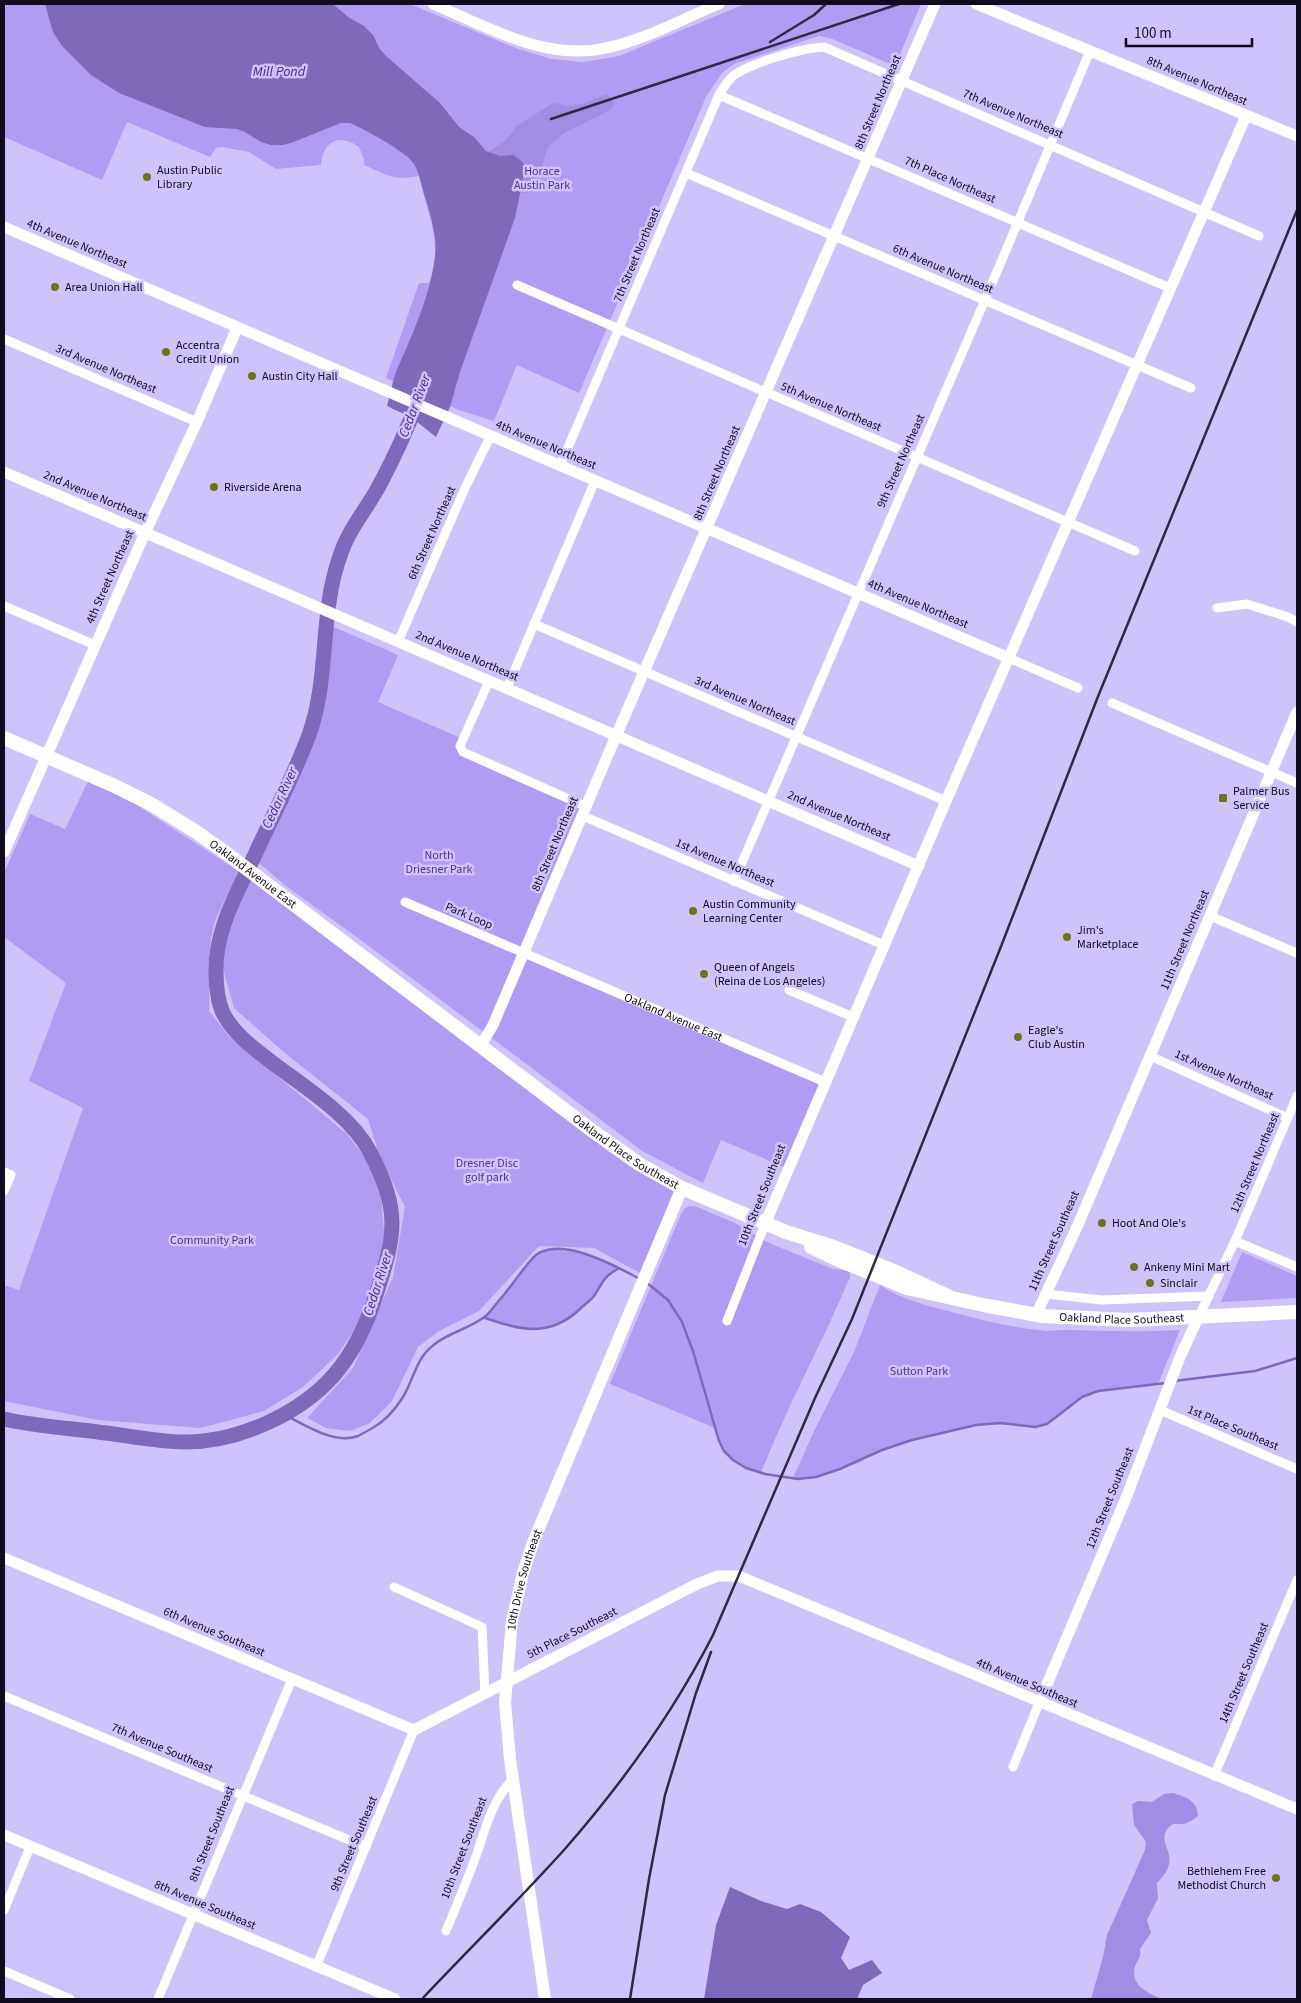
<svg xmlns="http://www.w3.org/2000/svg" width="1301" height="2003" font-family="'Source Sans 3',sans-serif">
  <style>
    .green { fill: #b19cf3 }
    .forest { fill: #a28de4 }
    .water { fill: #7e69bb }
    .lines { fill: none; stroke-linecap: round; stroke-linejoin: round }
    .stream { stroke: #7e69bb; stroke-width: 2.5 }
    .river { stroke: #7e69bb; stroke-width: 15 }
    .minor { stroke: #fff; stroke-width: 9 }
    .tertiary { stroke: #fff; stroke-width: 11 }
    .secondary { stroke: #fff; stroke-width: 12 }
    .primary { stroke: #fff; stroke-width: 14 }
    .rail { stroke: #2f2942; stroke-width: 2.5 }
    .poi-dot { fill: #6c731b; stroke: #cfc3fb; stroke-width: 2 }
    .labels { text-anchor: middle; dominant-baseline: central; stroke-width: 5; stroke-linejoin: round; paint-order: stroke }
    .street-label { font-size: 12px; fill: #100b1e; stroke: #cfc3fb }
    .poi-label { font-size: 12px; fill: #100b1e; stroke: #cfc3fb; text-anchor: start }
    .park-label { font-size: 12px; fill: #533195; stroke: #cfc3fb }
    .water-label { font-size: 14px; font-style: italic; fill: #4c288c; stroke: #cfc3fb }
  </style>
  <rect width="100%" height="100%" fill="#cfc3fb"/>
  <path class="green" d="M4,4H410L518,49L552,59L583,62L619,56L745,4H921L895,66L830,38L819,36L734,64L722,73L706,97L579,393L517,365L494,421L459,410L386,378L419,283H429C444,242 427,215 419,176C393,181 387,175 364,165V159L359,147C339,133 323,141 321,165L276,169L249,152L222,147L216,148L210,157L127,122L102,180L4,137Z
    M327,624L398,655L378,702L463,739L460,746L587,807L523,953L825,1082L788,1169L721,1140L703,1183L642,1151L621,1135L362,941L286,886L253,858C277,807 306,756 320,700C326,675 323,649 327,624Z
    M88,781L135,804L240,872C231,890 218,909 213,929C207,955 210,984 209,1011L229,1036L347,1134L369,1163L381,1194L384,1233L376,1280L357,1326L338,1354L303,1387L264,1411L200,1428L98,1420L4,1401V1285L19,1290L83,1108L29,1081L66,983L4,937V873L30,814L65,829Z
    M249,877L674,1190L640,1273L594,1248L539,1246L479,1311L439,1331L418,1347L392,1401L370,1423L350,1431L326,1428L307,1418L353,1368L393,1277L405,1207L380,1157L368,1119L286,1054L234,1008L223,968L228,926Z
    M690,1206H695L735,1223L769,1243L833,1269L850,1271V1277C822,1344 787,1406 761,1473C734,1465 722,1456 715,1428L610,1384L681,1214L685,1208Z
    M552,1249C577,1251 597,1257 619,1268C599,1279 604,1284 592,1298C584,1305 575,1316 566,1321C540,1336 510,1326 484,1318L516,1282L532,1259L544,1251Z
    M1242,1252L1297,1276V1298L1221,1302Z
    M880,1285C901,1299 924,1305 948,1311C980,1320 1013,1328 1046,1331C1053,1331 1061,1329 1069,1330C1106,1331 1143,1332 1180,1330L1158,1384L1097,1391L1082,1397L1047,1424L1035,1427L1000,1423L976,1425L912,1440L882,1450L840,1469L818,1477L793,1478L814,1431L854,1352Z"/>
  <path class="forest" d="M606,94L615,104L610,110L564,133L548,147L536,183L530,193C512,194 491,167 489,151L505,141L517,126L553,103C559,103 562,106 568,106C582,106 594,99 606,94Z
    M1172,1793C1185,1796 1198,1801 1198,1816C1194,1819 1190,1822 1184,1824C1179,1825 1173,1822 1169,1827C1153,1844 1186,1855 1157,1883L1158,1898L1147,1920L1151,1933L1140,1949C1141,1957 1139,1958 1136,1964C1128,1984 1147,1993 1162,1999H1091L1103,1957L1107,1935L1145,1850L1146,1842L1134,1825L1132,1804L1138,1801L1152,1802L1164,1794Z"/>
  <path class="water" d="M45,4H333L348,17L364,26L373,35L379,48L386,56L440,103L459,127L474,137L486,151L500,156L513,155L523,162L525,169L515,218L460,372L450,407L436,437L412,418L387,406C390,395 392,383 396,372C411,338 440,275 435,237C433,225 430,212 426,200C422,188 420,174 414,164C407,152 364,129 350,123H341L291,143L283,145H271L261,142L245,132L237,129L205,127L119,93L91,75L62,46L53,32Z
    M730,1887L761,1901L787,1909L800,1904L821,1912L850,1937L841,1958L849,1970L872,1960L882,1973L863,1985L857,1999H704L716,1925Z"/>
  <g class="lines">
    <path class="stream" d="M647,1283L668,1300L682,1322L693,1351L719,1441L724,1451L733,1460L746,1468L765,1474L798,1479L816,1477L840,1469L882,1450L912,1440L976,1425L1000,1423L1035,1427L1047,1424L1082,1397L1098,1391L1166,1383
      M485,1318C521,1330 549,1338 580,1309C584,1305 590,1301 594,1296C604,1281 602,1278 619,1268
      M1174,1381L1255,1371L1297,1358
      M283,1414C304,1424 334,1445 358,1436C362,1434 367,1431 371,1429C384,1422 395,1410 403,1397C411,1384 414,1369 423,1356C438,1335 463,1332 483,1318C488,1315 492,1309 496,1304C509,1290 519,1274 531,1260C554,1231 615,1266 640,1279"/>
    <path class="river" d="M4,1419C34,1426 67,1428 98,1432C126,1435 156,1442 185,1442C237,1442 299,1415 334,1375C354,1352 368,1321 377,1292C396,1233 400,1210 370,1152C352,1117 306,1088 274,1064C256,1050 234,1035 223,1013C217,1000 216,984 216,970C216,930 235,897 252,861C271,819 293,778 309,735C330,677 319,614 340,556C348,530 366,510 379,486C394,458 407,430 418,400"/>
    <g class="minor">
      <path d="M719,95L1170,288"/>
      <path d="M686,173L1191,388"/>
      <path d="M517,285L1135,551"/>
      <path d="M4,339L197,422"/>
      <path d="M560,466L719,95C723,88 727,81 733,76C750,63 802,48 824,47L1259,236"/>
      <path d="M4,606L95,645"/>
      <path d="M1217,608L1247,604L1288,617L1297,622"/>
      <path d="M534,624L946,801"/>
      <path d="M398,642L465,488L491,435"/>
      <path d="M1009,658L1078,688"/>
      <path d="M489,681L460,746L463,752L587,807"/>
      <path d="M507,688L595,481"/>
      <path d="M1112,703L1297,783"/>
      <path d="M583,816L884,945"/>
      <path d="M734,881L985,300L1090,51"/>
      <path id="s1" d="M405,902L825,1082"/>
      <path d="M1210,916L1297,953"/>
      <path d="M789,990L853,1017"/>
      <path d="M1150,1056L1288,1118"/>
      <path d="M4,1172L11,1175L4,1191"/>
      <path d="M1235,1241L1297,1267"/>
      <path d="M1046,1294L1102,1300L1209,1296"/>
      <path d="M1198,1318L1235,1241L1297,1096"/>
      <path d="M727,1321L765,1224"/>
      <path d="M1160,1410L1297,1469"/>
      <path d="M394,1587L482,1627L485,1694"/>
      <path d="M4,1696L366,1847"/>
      <path d="M1013,1767L1039,1703"/>
      <path d="M1214,1776L1297,1580"/>
      <path d="M4,1910L30,1847"/>
      <path d="M446,1931C456,1907 466,1883 475,1859C485,1831 491,1801 513,1779"/>
      <path d="M316,1967L414,1730"/>
      <path d="M4,1971L70,1999"/>
      <path d="M158,1999L292,1679"/>
    </g>
    <path class="tertiary" d="M433,4C486,26 546,62 606,48C645,40 682,19 719,4
      M976,4L1297,136
      M4,227L1009,658
      M4,472L919,866
      M4,852L145,533L197,422L237,328
      M481,1045L493,1025L616,736L935,4
      M765,1224L946,801L1246,116
      M1036,1315L1077,1227L1297,712
      M4,1558L414,1730L697,1584L718,1576H739L1297,1809
      M1039,1703L1126,1498L1180,1357L1198,1318
      M4,1835L395,1999"/>
    <path class="secondary" id="s2" d="M545,1999L510,1759L505,1702L512,1621L523,1573L534,1540L682,1188"/>
    <g class="primary">
      <path id="s3" d="M4,738L115,786L151,804L195,831L226,853L590,1129L639,1164L682,1188L786,1232L834,1247L894,1271L948,1296"/>
      <path id="s4" d="M811,1247L836,1259L907,1288L988,1306L1043,1316L1129,1320L1297,1312"/>
    </g>
    <path class="rail" d="M770,42L814,15L826,4
      M551,119L899,4
      M422,1999C469,1949 518,1901 564,1850C621,1785 673,1713 713,1635L815,1398L852,1319L1000,949L1097,699L1297,210
      M630,1999L649,1879L665,1795L696,1693L711,1652"/>
  </g>
  <g class="poi-dot">
    <circle cx="147" cy="177" r="5"/>
    <circle cx="55" cy="287" r="5"/>
    <circle cx="166" cy="352" r="5"/>
    <circle cx="252" cy="376" r="5"/>
    <circle cx="214" cy="487" r="5"/>
    <rect x="1218" y="793" width="10" height="10" rx="2.5"/>
    <circle cx="693" cy="911" r="5"/>
    <circle cx="1067" cy="937" r="5"/>
    <circle cx="704" cy="974" r="5"/>
    <circle cx="1018" cy="1037" r="5"/>
    <circle cx="1102" cy="1223" r="5"/>
    <circle cx="1134" cy="1267" r="5"/>
    <circle cx="1150" cy="1283" r="5"/>
    <circle cx="1276" cy="1878" r="5"/>
  </g>
  <g class="labels">
    <g class="street-label">
      <text transform="translate(1197 81) rotate(23)">8th Avenue Northeast</text>
      <text transform="translate(878 102) rotate(-67)">8th Street Northeast</text>
      <text transform="translate(1013 114) rotate(23)">7th Avenue Northeast</text>
      <text transform="translate(950 180) rotate(24)">7th Place Northeast</text>
      <text transform="translate(77 244) rotate(23)">4th Avenue Northeast</text>
      <text transform="translate(637 255) rotate(-67)">7th Street Northeast</text>
      <text transform="translate(943 269) rotate(23)">6th Avenue Northeast</text>
      <text transform="translate(106 369) rotate(23)">3rd Avenue Northeast</text>
      <text transform="translate(831 407) rotate(23)">5th Avenue Northeast</text>
      <text transform="translate(546 445) rotate(23)">4th Avenue Northeast</text>
      <text transform="translate(901 461) rotate(-66)">9th Street Northeast</text>
      <text transform="translate(717 473) rotate(-67)">8th Street Northeast</text>
      <text transform="translate(95 496) rotate(23)">2nd Avenue Northeast</text>
      <text transform="translate(432 533) rotate(-66)">6th Street Northeast</text>
      <text transform="translate(110 577) rotate(-66)">4th Street Northeast</text>
      <text transform="translate(918 604) rotate(23)">4th Avenue Northeast</text>
      <text transform="translate(467 656) rotate(23)">2nd Avenue Northeast</text>
      <text transform="translate(745 701) rotate(23)">3rd Avenue Northeast</text>
      <text transform="translate(839 816) rotate(23)">2nd Avenue Northeast</text>
      <text transform="translate(555 844) rotate(-67)">8th Street Northeast</text>
      <text transform="translate(725 863) rotate(23)">1st Avenue Northeast</text>
      <text stroke="none"><textPath href="#s3" startOffset="285">Oakland Avenue East</textPath></text>
      <text transform="translate(469 916) rotate(23)">Park Loop</text>
      <text transform="translate(1185 940) rotate(-67)">11th Street Northeast</text>
      <text stroke="none"><textPath href="#s1" startOffset="292">Oakland Avenue East</textPath></text>
      <text transform="translate(1224 1075) rotate(24)">1st Avenue Northeast</text>
      <text stroke="none"><textPath href="#s3" startOffset="750">Oakland Place Southeast</textPath></text>
      <text transform="translate(1255 1163) rotate(-67)">12th Street Northeast</text>
      <text transform="translate(762 1195) rotate(-68)">10th Street Southeast</text>
      <text transform="translate(1054 1241) rotate(-66)">11th Street Southeast</text>
      <text stroke="none"><textPath href="#s4" startOffset="322">Oakland Place Southeast</textPath></text>
      <text transform="translate(1233 1428) rotate(23)">1st Place Southeast</text>
      <text transform="translate(1110 1498) rotate(-68)">12th Street Southeast</text>
      <text stroke="none"><textPath href="#s2" startOffset="424">10th Drive Southeast</textPath></text>
      <text transform="translate(214 1632) rotate(23)">6th Avenue Southeast</text>
      <text transform="translate(572 1633) rotate(-27)">5th Place Southeast</text>
      <text transform="translate(1244 1673) rotate(-67)">14th Street Southeast</text>
      <text transform="translate(1027 1683) rotate(23)">4th Avenue Southeast</text>
      <text transform="translate(162 1748) rotate(23)">7th Avenue Southeast</text>
      <text transform="translate(212 1834) rotate(-68)">8th Street Southeast</text>
      <text transform="translate(354 1844) rotate(-67)">9th Street Southeast</text>
      <text transform="translate(464 1848) rotate(-69)">10th Street Southeast</text>
      <text transform="translate(205 1905) rotate(23)">8th Avenue Southeast</text>
    </g>
    <g class="poi-label">
      <text x="157" y="170">Austin Public<tspan x="157" dy="14">Library</tspan></text>
      <text x="65" y="287">Area Union Hall</text>
      <text x="176" y="345">Accentra<tspan x="176" dy="14">Credit Union</tspan></text>
      <text x="262" y="376">Austin City Hall</text>
      <text x="224" y="487">Riverside Arena</text>
      <text x="1233" y="791">Palmer Bus<tspan x="1233" dy="14">Service</tspan></text>
      <text x="703" y="904">Austin Community<tspan x="703" dy="14">Learning Center</tspan></text>
      <text x="1077" y="930">Jim's<tspan x="1077" dy="14">Marketplace</tspan></text>
      <text x="714" y="967">Queen of Angels<tspan x="714" dy="14">(Reina de Los Angeles)</tspan></text>
      <text x="1028" y="1030">Eagle's<tspan x="1028" dy="14">Club Austin</tspan></text>
      <text x="1112" y="1223">Hoot And Ole's</text>
      <text x="1144" y="1267">Ankeny Mini Mart</text>
      <text x="1160" y="1283">Sinclair</text>
      <text x="1266" y="1871" text-anchor="end">Bethlehem Free<tspan x="1266" dy="14">Methodist Church</tspan></text>
    </g>
    <g class="park-label">
      <text x="542" y="171">Horace<tspan x="542" dy="14">Austin Park</tspan></text>
      <text x="439" y="855">North<tspan x="439" dy="14">Driesner Park</tspan></text>
      <text x="487" y="1163">Dresner Disc<tspan x="487" dy="14">golf park</tspan></text>
      <text x="212" y="1240">Community Park</text>
      <text x="919" y="1371">Sutton Park</text>
    </g>
    <g class="water-label">
      <text x="279" y="72">Mill Pond</text>
      <text transform="translate(415 406) rotate(-69)">Cedar River</text>
      <text transform="translate(280 798) rotate(-65)">Cedar River</text>
      <text transform="translate(378 1284) rotate(-72)">Cedar River</text>
    </g>
  </g>
  <rect width="1301" height="2003" fill="none" stroke="#100b1e" stroke-width="10"/>
  <path d="M1126 38v8h126v-8" fill="none" stroke="#100b1e" stroke-width="2.5"/>
  <text x="1134" y="38" font-size="15" fill="#100b1e" stroke="#cfc3fb" stroke-width="4" paint-order="stroke">100 m</text>
</svg>
